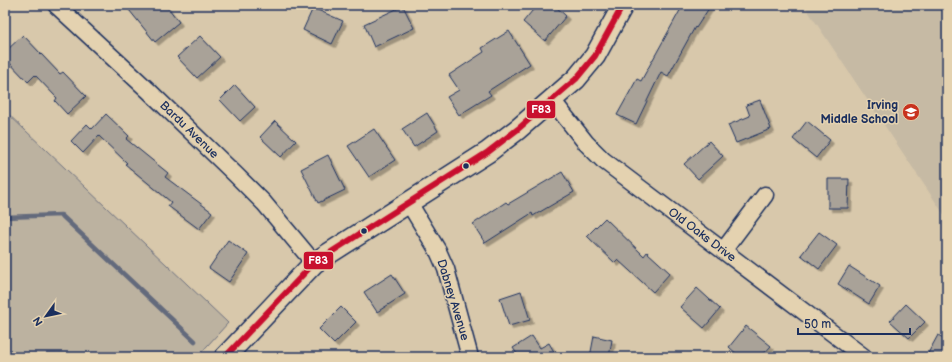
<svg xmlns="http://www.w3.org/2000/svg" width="952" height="362" font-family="'Balsamiq Sans',sans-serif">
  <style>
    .built { fill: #c6baa4 }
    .green { fill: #bcb2a0; stroke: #6c707f }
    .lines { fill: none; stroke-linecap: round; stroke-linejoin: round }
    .stream { stroke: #646a7c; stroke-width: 4.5 }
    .building { fill: #a9a298; stroke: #1b2f5e; filter: url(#shadow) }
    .minor-casing { stroke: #1b2f5e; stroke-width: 19 }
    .tertiary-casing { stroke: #1b2f5e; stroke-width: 23 }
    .minor { stroke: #e4d2b0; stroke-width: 16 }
    .tertiary { stroke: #e4d2b0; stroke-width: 20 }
    .bus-1-casing { stroke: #e4d2b0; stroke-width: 9 }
    .bus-1 { stroke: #c8102e; stroke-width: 6 }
    .bus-dot { fill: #1b2f5e; stroke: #e4d2b0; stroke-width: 1.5 }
    .labels { text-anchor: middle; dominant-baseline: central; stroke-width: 3; stroke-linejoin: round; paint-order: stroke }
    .poi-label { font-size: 12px; font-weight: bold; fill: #1b2f5e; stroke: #e4d2b0; text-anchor: end }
    .street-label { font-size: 12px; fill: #1b2f5e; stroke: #e4d2b0 }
    .line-badge { stroke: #e4d2b0; stroke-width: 1.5 }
    .badge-label { font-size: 11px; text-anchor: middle; font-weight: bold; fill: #fff }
  </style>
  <defs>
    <filter id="shadow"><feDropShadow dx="3.5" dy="3.5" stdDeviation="0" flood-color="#0004"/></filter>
  </defs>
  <rect width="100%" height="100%" fill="#d8c8ab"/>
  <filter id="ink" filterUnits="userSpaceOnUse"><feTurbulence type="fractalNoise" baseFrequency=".025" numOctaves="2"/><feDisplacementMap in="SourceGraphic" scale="8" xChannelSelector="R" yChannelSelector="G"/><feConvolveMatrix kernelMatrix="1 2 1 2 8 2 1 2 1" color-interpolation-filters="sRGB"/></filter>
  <g filter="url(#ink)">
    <path class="built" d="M804,5H947V219Z"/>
    <path class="green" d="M5,111L228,323L197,357H5Z"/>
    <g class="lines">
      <path class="stream" d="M5,217L61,215L195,341"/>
    </g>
    <path class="building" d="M125,5H166L179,22L155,42Z
      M537,5H554L566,16L545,41L523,22Z
      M683,5H711L696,28L695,27L668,76L661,72L636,124L617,115L637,79L641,81Z
      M403,6L414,28L374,47L364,24Z
      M313,8L343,21L332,44L303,30Z
      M509,31L530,64L488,91L491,95L459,115L447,97L459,90L449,75L484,52L482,48Z
      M23,35L60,74L63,72L86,96L67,114L55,101L57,98L35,75L28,82L5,58V52Z
      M200,36L220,57L197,78L177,57Z
      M235,85L255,107L240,121L220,100Z
      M760,100L771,129L736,143L728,125L750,116L746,105Z
      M427,113L438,131L414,147L402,129Z
      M106,114L129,136L126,139L168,173L165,177L212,212L199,229L168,206L171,202L125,164L127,163L99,136L83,153L71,141L87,124L92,129Z
      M275,121L296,141L281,157L260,137Z
      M807,121L830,140L816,158L793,139Z
      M374,129L395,160L369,177L348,146Z
      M709,141L723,156L698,179L684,164Z
      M328,155L345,190L318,203L301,169Z
      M562,172L574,192L533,216L532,213L485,243L473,224L506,202L508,204Z
      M828,179H849L848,208H828Z
      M605,218L644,256L647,252L670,273L653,292L618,260L615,263L587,236Z
      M819,232L837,245L819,269L801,255Z
      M228,240L248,254L229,282L209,268Z
      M849,266L880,286L869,304L838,284Z
      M392,274L405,294L377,312L364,292Z
      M697,288L720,309L704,328L680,307Z
      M521,291L530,320L509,326L500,298Z
      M906,304L925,322L909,338L890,321Z
      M341,307L356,322L334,344L319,329Z
      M746,326L771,346L761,357H740L729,347Z
      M938,335L947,340V357H926Z
      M532,336L540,348L549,343L557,357H519L513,348Z
      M594,336L612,340L609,357H590Z"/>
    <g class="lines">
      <defs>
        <path id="minor" d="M56,5L149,91L236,175L264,203L314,263
          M552,100L586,143L603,160L864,357
          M409,203L438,251L446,269L470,357
          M723,251L765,195"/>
        <path id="tertiary" d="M225,357L314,263L488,152L518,129L576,79L595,56L623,5"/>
      </defs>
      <use href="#minor" class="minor-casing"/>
      <use href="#tertiary" class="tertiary-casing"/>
      <use href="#minor" class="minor"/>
      <use href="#tertiary" class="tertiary"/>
      <defs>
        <path id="bus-1" d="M225,357L314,263L488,152L518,129L576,79L595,56L623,5"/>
      </defs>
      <use href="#bus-1" class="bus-1-casing"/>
      <use href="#bus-1" class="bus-1"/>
    </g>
  </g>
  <defs>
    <symbol id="school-disc" viewBox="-11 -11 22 22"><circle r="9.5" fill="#c8321e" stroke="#e4d2b0"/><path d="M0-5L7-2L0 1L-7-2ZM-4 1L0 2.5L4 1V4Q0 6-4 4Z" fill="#fff"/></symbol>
  </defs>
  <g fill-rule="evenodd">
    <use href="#school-disc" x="901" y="102" width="20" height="20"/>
  </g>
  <g class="bus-dot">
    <circle cx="466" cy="166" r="3.5"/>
    <circle cx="364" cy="231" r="3.5"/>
  </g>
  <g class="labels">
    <g class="poi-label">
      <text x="898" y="105">Irving<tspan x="898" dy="14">Middle School</tspan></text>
    </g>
    <g class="street-label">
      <text transform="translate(189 130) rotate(44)">Bardu Avenue</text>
      <text transform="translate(702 235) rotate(37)">Old Oaks Drive</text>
      <text transform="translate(453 300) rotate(73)">Dabney Avenue</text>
    </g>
  </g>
  <g class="line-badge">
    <rect x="526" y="100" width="30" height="19" rx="4" fill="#c8102e"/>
    <rect x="303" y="251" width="31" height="19" rx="4" fill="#c8102e"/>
  </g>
  <g class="badge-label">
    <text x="541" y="113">F83</text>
    <text x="318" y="264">F83</text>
  </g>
  <rect width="952" height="362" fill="none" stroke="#e4d2b0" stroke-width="20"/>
  <rect x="10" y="10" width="932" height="342" fill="none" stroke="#1b2f5e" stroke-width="1.5" filter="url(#ink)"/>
  <g transform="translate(46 316) rotate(237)" stroke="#e4d2b0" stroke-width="3" paint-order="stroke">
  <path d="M0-3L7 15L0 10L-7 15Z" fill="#1b2f5e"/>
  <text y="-6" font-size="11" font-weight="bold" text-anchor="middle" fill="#1b2f5e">N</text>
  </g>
  <path d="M798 328v6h112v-6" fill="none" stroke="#1b2f5e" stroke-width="2"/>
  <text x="804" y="328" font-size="12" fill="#1b2f5e" stroke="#e4d2b0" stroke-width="3" paint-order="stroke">50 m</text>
</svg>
